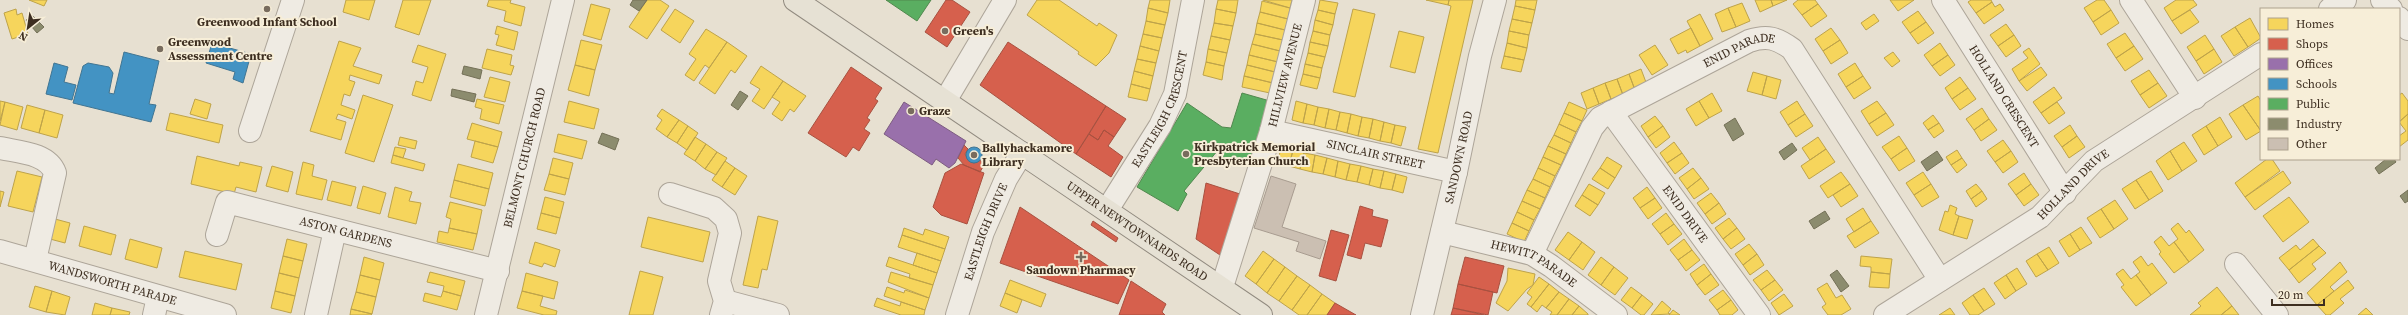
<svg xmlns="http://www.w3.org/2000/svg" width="2408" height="315" font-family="'Source Serif 4',serif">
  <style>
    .homes { fill: #f6d55c; stroke: #bea34a }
    .shops { fill: #d6604d; stroke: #a85140 }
    .offices { fill: #9970ab; stroke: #7d5c81 }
    .schools { fill: #4393c3; stroke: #417592 }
    .public { fill: #5aae61; stroke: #51884e }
    .industry { fill: #8c8c6e; stroke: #747057 }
    .building { fill: #cbbfb2; stroke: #a89c90 }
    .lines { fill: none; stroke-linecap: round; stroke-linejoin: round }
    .minor-casing { stroke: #ada599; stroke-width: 24 }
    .major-casing { stroke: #928b80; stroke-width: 24 }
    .minor { stroke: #efebe3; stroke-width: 22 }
    .major { stroke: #e6e1d4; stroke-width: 22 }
    .poi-dot { fill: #786c5e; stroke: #f7eed8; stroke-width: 1.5 }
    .labels { text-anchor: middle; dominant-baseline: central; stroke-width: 4; stroke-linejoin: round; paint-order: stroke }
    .poi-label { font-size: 12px; font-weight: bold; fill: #3d2e20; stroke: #f7eed8; text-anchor: start }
    .street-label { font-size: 12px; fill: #3d2e20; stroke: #f7eed8 }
  </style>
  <rect width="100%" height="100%" fill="#e7e0d1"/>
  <path class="homes" d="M29,0H47L44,6Z
    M346,0H375L369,20L343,12Z
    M403,0H431L419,35L395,27Z
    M489,0H511L510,3L525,7L521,26L504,21L506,11L487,6Z
    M647,0H660L669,6L647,39L629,27Z
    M1037,0H1059L1097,26L1099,23L1117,35L1109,53L1096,66L1078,54L1079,52L1027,15Z
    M1150,0H1170L1168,13L1148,8Z
    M1218,0H1238L1236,13L1216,9Z
    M1263,0H1292L1290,8Z
    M1320,0L1338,3L1335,14L1318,10Z
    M1426,0H1449L1448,5Z
    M1449,0H1473L1438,153L1418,149L1451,6L1448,5Z
    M1516,0H1537L1535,10L1515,6Z
    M1755,0H1771L1773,6L1760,12Z
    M1771,0H1787L1773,6Z
    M1798,0H1815L1818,4L1802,15L1793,4Z
    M1890,0H1914L1898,11Z
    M1971,0H1991L1992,2L1976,13L1968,2Z
    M2097,0H2104L2111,10L2093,22L2084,8Z
    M2176,0H2193L2197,5L2172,21L2164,8Z
    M1262,1L1290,8L1288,19L1260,12Z
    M1992,2L1995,7L2000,4L2004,10L1984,24L1976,13Z
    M1742,3L1750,21L1736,27L1728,8Z
    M591,4L610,9L601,40L583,35Z
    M1818,4L1827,16L1811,27L1802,15Z
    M1515,6L1535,10L1532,23L1512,19Z
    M1148,8L1168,13L1165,25L1146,21Z
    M1728,8L1736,27L1722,32L1715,14Z
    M16,9L17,15L22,13L28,34L12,39L4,13Z
    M675,9L694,21L680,43L661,30Z
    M1216,9L1236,13L1233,26L1214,23Z
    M1353,9L1375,14L1355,97L1333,92Z
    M1318,10L1335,14L1333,25L1315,20Z
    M2111,10L2119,23L2101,35L2093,22Z
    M2190,10L2199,22L2181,34L2172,21Z
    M1918,11L1926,22L1910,33L1902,22Z
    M1260,12L1288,19L1285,30L1257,23Z
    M1700,14L1713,39L1700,46L1687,21Z
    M1874,14L1879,21L1866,30L1861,23Z
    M2250,18L2261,38L2248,47L2235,27Z
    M1512,19L1532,23L1529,35L1509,31Z
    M1315,20L1333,25L1330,35L1313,31Z
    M1146,21L1165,25L1162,38L1143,34Z
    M1926,22L1934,33L1918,44L1910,33Z
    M1214,23L1233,26L1230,40L1211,36Z
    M1257,23L1285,30L1283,40L1255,34Z
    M2006,24L2014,35L1998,46L1990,35Z
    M497,26L518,32L514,50L496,45L499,35L495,34Z
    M2235,27L2248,47L2234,56L2221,36Z
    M1691,28L1700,46L1687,53L1686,50L1678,54L1670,39Z
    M1831,28L1840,40L1823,51L1815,39Z
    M706,29L727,42L709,68L705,65L694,81L685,75L696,59L689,54Z
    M1313,31L1330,35L1328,46L1310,42Z
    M1399,31L1424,37L1415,73L1390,67Z
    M1509,31L1529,35L1527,48L1507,43Z
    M2125,33L2134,46L2116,58L2107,44Z
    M1143,34L1162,38L1159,51L1140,46Z
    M1255,34L1283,40L1280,51L1252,44Z
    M2014,35L2021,46L2006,57L1998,46Z
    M2205,35L2214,49L2196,61L2187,47Z
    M1211,36L1230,40L1227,53L1208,49Z
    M581,40L602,45L595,70L575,65Z
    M1840,40L1848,53L1831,64L1823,51Z
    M339,41L361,48L353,66L382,75L379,84L350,75L349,80L355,82L350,96L344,94L341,105L355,110L352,119L338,114L336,119L346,122L341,140L310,131Z
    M727,42L747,56L735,73L731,70L715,94L699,83Z
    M1310,42L1328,46L1325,57L1308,53Z
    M1507,43L1527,48L1524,60L1504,56Z
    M1940,43L1948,55L1932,66L1924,55Z
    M1252,44L1280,51L1278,62L1249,55Z
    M418,45L446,54L431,101L412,95L416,81L423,83L428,67L412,62Z
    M1655,45L1668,65L1652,75L1639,55Z
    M1140,46L1159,51L1156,63L1137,59Z
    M2134,46L2143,59L2125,71L2116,58Z
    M2029,48L2040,64L2019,81L2012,69L2028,58L2023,52Z
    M487,49L512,55L510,65L514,66L511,75L482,68Z
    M1208,49L1227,53L1224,66L1206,62Z
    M2214,49L2222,62L2204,74L2196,61Z
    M1893,52L1900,61L1892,67L1884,58Z
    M1308,53L1325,57L1322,68L1305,64Z
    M1249,55L1278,62L1275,72L1247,65Z
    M1948,55L1955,65L1940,76L1932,66Z
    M1504,56L1524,60L1521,72L1501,68Z
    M1137,59L1156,63L1153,76L1134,71Z
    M1206,62L1224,66L1222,80L1203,75Z
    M1855,63L1863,76L1846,87L1838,74Z
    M1305,64L1322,68L1320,78L1303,74Z
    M575,65L595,70L589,96L568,90Z
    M1247,65L1275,72L1273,83L1244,76Z
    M761,66L783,81L764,109L752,101L760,89L750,83Z
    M2041,67L2047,75L2027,91L2019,81Z
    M1641,69L1647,85L1635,90L1629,74Z
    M2149,70L2158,83L2140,95L2131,81Z
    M1134,71L1153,76L1150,89L1131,84Z
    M1753,72L1767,76L1762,95L1747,91Z
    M1303,74L1320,78L1317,89L1300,85Z
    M1629,74L1635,90L1623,95L1617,79Z
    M1244,76L1273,83L1270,93L1242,87Z
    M1767,76L1781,80L1776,99L1762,95Z
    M1863,76L1871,88L1854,99L1846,87Z
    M490,77L510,82L505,102L484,97Z
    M1960,77L1968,88L1952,99L1945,88Z
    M1617,79L1623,95L1611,99L1605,83Z
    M783,81L806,96L794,112L790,109L782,121L772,114L780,102L772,97Z
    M1605,83L1611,99L1599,104L1593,88Z
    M2158,83L2167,96L2149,108L2140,95Z
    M1131,84L1150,89L1147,101L1128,97Z
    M2054,87L2062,98L2041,113L2033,102Z
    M1593,88L1599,104L1587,109L1581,93Z
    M1968,88L1976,99L1960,110L1952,99Z
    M1712,93L1722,111L1709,118L1699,101Z
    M2402,93L2408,101V114L2399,122V95Z
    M363,95L393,105L374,162L345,153Z
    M2258,96L2261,101V131L2243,105Z
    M195,99L211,104L207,119L190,114Z
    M477,99L504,105L499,124L480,119L482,109L475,107Z
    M0,101L5,102L0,121Z
    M569,101L599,109L594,129L564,122Z
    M1296,101L1307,104L1303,123L1292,120Z
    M1699,101L1709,118L1696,126L1686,109Z
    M1797,101L1805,114L1788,125L1780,112Z
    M1877,101L1886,113L1869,124L1861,111Z
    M5,102L23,107L17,130L0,125Z
    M1569,102L1587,110L1582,121L1564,113Z
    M2057,102L2065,113L2049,124L2041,113Z
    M1307,104L1318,107L1314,125L1303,123Z
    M27,105L45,110L39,133L21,128Z
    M2243,105L2261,131L2246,140L2229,114Z
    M1318,107L1329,109L1325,128L1314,125Z
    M1982,108L1989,119L1974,130L1966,119Z
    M662,109L679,120L667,137L656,129L662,120L657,116Z
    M1329,109L1340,112L1336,130L1325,128Z
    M45,110L63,115L57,138L39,133Z
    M1340,112L1351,114L1347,133L1336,130Z
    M170,113L223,125L219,143L166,130Z
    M1564,113L1582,121L1576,132L1559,124Z
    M1886,113L1894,125L1877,136L1869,124Z
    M1351,114L1362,117L1358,136L1347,133Z
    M1805,114L1813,126L1796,137L1788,125Z
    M2408,114V140L2399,147V136L2406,131L2399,122Z
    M1933,115L1939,123L1928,130L1923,123Z
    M1655,116L1663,126L1648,137L1641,126Z
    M1362,117L1373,119L1369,138L1358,136Z
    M2220,117L2232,137L2218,146L2206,126Z
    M1373,119L1384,122L1380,141L1369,138Z
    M1989,119L1997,130L1981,141L1974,130Z
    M679,120L688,126L677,143L667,137Z
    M1384,122L1395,125L1391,143L1380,141Z
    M472,123L502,132L498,147L467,139Z
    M1939,123L1944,131L1934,138L1928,130Z
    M1559,124L1576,132L1571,143L1554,135Z
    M1395,125L1406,127L1401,146L1391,143Z
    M2070,125L2077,136L2062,147L2054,136Z
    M688,126L698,133L687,150L677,143Z
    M1663,126L1670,137L1656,148L1648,137Z
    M2206,126L2218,146L2204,155L2192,135Z
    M558,134L587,141L582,159L554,152Z
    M1554,135L1571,143L1566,154L1548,146Z
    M1899,136L1907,148L1891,159L1882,147Z
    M2077,136L2085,147L2069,158L2062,147Z
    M400,137L417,141L415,149L398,145Z
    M695,137L706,144L695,161L684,154Z
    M1818,137L1826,149L1810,160L1802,148Z
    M2003,140L2011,151L1995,162L1987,151Z
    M475,141L498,147L493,163L471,157Z
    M1674,142L1682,153L1667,163L1660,153Z
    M2184,142L2197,161L2182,171L2170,151Z
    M706,144L717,152L705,169L695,161Z
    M1548,146L1566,154L1561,165L1543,157Z
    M395,147L406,149L403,158L393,155Z
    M1281,148L1293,150L1289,166L1277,164Z
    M1907,148L1915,161L1899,171L1891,159Z
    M1826,149L1835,162L1809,179L1801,166Z
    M1293,150L1304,153L1300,169L1289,166Z
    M1957,150L1962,158L1951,165L1946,157Z
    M2011,151L2018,162L2003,173L1995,162Z
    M2170,151L2182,171L2168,180L2156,161Z
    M717,152L727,158L716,175L705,169Z
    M1304,153L1315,155L1312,172L1300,169Z
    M1682,153L1689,163L1675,174L1667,163Z
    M393,155L425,164L423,171L391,163Z
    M1315,155L1327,158L1323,174L1312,172Z
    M197,156L239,166L240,162L262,167L256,192L236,187L234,194L191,184Z
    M1543,157L1561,165L1555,176L1538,168Z
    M1607,157L1622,166L1615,178L1600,168Z
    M553,158L573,163L569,179L549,174Z
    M1327,158L1338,161L1335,177L1323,174Z
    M1962,158L1967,165L1957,173L1951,165Z
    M2267,159H2272L2280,171L2245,197L2235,183Z
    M725,161L735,168L722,187L712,180Z
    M1338,161L1350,164L1346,180L1335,177Z
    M303,162L314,165L312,176L327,180L322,200L296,194Z
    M458,164L493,173L489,189L454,180Z
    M1350,164L1361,166L1357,182L1346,180Z
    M272,166L293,172L288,192L266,186Z
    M1361,166L1373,169L1369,185L1357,182Z
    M735,168L747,176L735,195L722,187Z
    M1538,168L1555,176L1550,187L1533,179Z
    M1600,168L1615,178L1608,189L1592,179Z
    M1693,168L1701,178L1687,189L1679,178Z
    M1373,169L1384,171L1380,188L1369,185Z
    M17,171L42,177L33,212L8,206Z
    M1384,171L1396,174L1392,190L1380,188Z
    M2151,171L2163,191L2149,200L2136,180Z
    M2283,171L2291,183L2255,210L2245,197Z
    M1841,172L1850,184L1828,198L1820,186Z
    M1923,172L1931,184L1914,195L1906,183Z
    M2024,173L2031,184L2016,195L2008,184Z
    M549,174L569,179L565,195L544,190Z
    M1396,174L1407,177L1403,193L1392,190Z
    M1701,178L1709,189L1694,199L1687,189Z
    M1533,179L1550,187L1545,198L1527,190Z
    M454,180L489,189L485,206L450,197Z
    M2136,180L2149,200L2135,209L2122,189Z
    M332,181L356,187L351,206L327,200Z
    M1589,184L1605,193L1598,205L1582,195Z
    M1850,184L1858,196L1841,207L1833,195Z
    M1931,184L1939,197L1922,207L1914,195Z
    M1976,184L1982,191L1971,199L1966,191Z
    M2031,184L2039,195L2024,206L2016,195Z
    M363,186L386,193L380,214L357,208Z
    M395,187L412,192L409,201L421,203L416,224L388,217Z
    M1647,187L1655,198L1640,208L1633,198Z
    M1527,190L1545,198L1540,209L1522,201Z
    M0,191L4,192L0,207Z
    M1982,191L1987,199L1976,207L1971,199Z
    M1711,193L1719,203L1705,214L1697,203Z
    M1582,195L1598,205L1590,216L1575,206Z
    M545,197L564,202L560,218L541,213Z
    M2289,197L2309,222L2283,242L2263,216Z
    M1655,198L1662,208L1648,219L1640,208Z
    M2115,200L2128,219L2114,229L2101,209Z
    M1522,201L1540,209L1534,220L1517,212Z
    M450,202L482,210L477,234L449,228L451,219L446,217Z
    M1719,203L1726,214L1712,224L1705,214Z
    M1950,205L1957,208L1955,214L1959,216L1953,235L1939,230L1945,211L1948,212Z
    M1863,208L1871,221L1854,232L1846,219Z
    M2101,209L2114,229L2100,238L2087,218Z
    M1517,212L1534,220L1529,231L1512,223Z
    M541,213L560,218L556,234L537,229Z
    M1666,213L1674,224L1660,234L1652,224Z
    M758,216L778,221L767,270L762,269L758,288L743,285Z
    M1959,216L1973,220L1967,239L1953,235Z
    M648,217L710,232L703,262L641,247Z
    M1729,218L1737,228L1723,239L1715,228Z
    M55,219L70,223L65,243L50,239Z
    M1871,221L1879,233L1855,248L1847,236Z
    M1512,223L1529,231L1524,242L1507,234Z
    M2178,223L2186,233L2189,230L2204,250L2189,262L2174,242L2178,239L2171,229Z
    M1674,224L1682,234L1668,245L1660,234Z
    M84,226L116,235L111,255L79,246Z
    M2081,227L2092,243L2080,250L2070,234Z
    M449,228L477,234L473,250L437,242L439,231L448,233Z
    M904,228L923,235L925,229L949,237L945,249L902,235Z
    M1737,228L1745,239L1731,249L1723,239Z
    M1568,232L1582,242L1569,260L1555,250Z
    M2070,234L2080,250L2069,257L2059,241Z
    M902,235L945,249L941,261L898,247Z
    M2161,236L2169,246L2174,242L2189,262L2174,273L2159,254L2161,252L2154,242Z
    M130,239L162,248L157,268L125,259Z
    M287,239L307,244L303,261L283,256Z
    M1684,239L1692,250L1678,260L1670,250Z
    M2313,239L2319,246L2289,270L2279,258L2296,245L2300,250Z
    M535,242L560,250L555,267L544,263L542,267L529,263Z
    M1582,242L1595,252L1583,270L1569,260Z
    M1749,244L1757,254L1743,265L1735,254Z
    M2319,246L2326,253L2312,264L2316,269L2299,283L2289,270Z
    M2049,247L2059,263L2048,270L2037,254Z
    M1692,250L1700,260L1686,271L1678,260Z
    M185,251L242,264L236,290L179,277Z
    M1263,251L1274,259L1256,284L1245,276Z
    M917,253L941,261L937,273L913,265Z
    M1757,254L1764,265L1750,275L1743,265Z
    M2037,254L2048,270L2036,277L2026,261Z
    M283,256L303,261L299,278L279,273Z
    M1861,256L1892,259L1890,274L1871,272V267L1860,266Z
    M2141,256L2148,266L2152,263L2167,283L2151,295L2136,275L2140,272L2133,262Z
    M364,257L384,263L380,280L360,275Z
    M889,257L937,273L933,285L909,278L910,274L886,266Z
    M1601,257L1614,267L1601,285L1588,275Z
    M1274,259L1285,267L1267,293L1256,284Z
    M2340,262L2347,272L2330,287L2334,291L2317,305L2307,293Z
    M1704,264L1711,274L1697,285L1690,274Z
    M1285,267L1297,276L1279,301L1267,293Z
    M1614,267L1628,278L1615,295L1601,285Z
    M1508,268L1535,274L1533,285L1527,289L1508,311L1496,303L1507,281Z
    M2017,268L2027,284L2016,291L2006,275Z
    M2123,269L2131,279L2136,275L2151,295L2136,306L2121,287L2124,285L2116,274Z
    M1767,270L1775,280L1761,290L1753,280Z
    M640,271L663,277L653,315H629Z
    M430,272L465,281L461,296L443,291L444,286L427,282Z
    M891,272L933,285L929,298L888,282Z
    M1871,272L1890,274L1889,288L1869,287Z
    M279,273L299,278L295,296L275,291Z
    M526,273L558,282L554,299L522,291Z
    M1711,274L1719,285L1705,295L1697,285Z
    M360,275L380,280L376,297L356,292Z
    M2006,275L2016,291L2005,299L1994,283Z
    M1297,276L1310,285L1292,310L1279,301Z
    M1539,277L1549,284L1531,307L1527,304L1532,297L1527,293Z
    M1010,280L1046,294L1041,307L1005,293Z
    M1775,280L1783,290L1769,301L1761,290Z
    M2348,280L2354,288L2340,299L2344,303L2330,315H2326L2317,305Z
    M1827,283L1836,298L1842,295L1851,309L1841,315H1828L1822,307L1826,304L1817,289Z
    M1549,284L1559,292L1546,308L1542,305L1537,312L1531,307Z
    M1310,285L1322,294L1307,315H1299L1292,310Z
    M35,286L52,291L46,312L29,307Z
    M887,287L904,293L905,290L929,298L925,310L884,296Z
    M1631,287L1642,295L1632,308L1621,300Z
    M2217,287L2232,306L2221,315H2190L2201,306L2198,303Z
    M1984,288L1995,304L1984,311L1973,295Z
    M1723,290L1731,300L1717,310L1709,300Z
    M52,291L70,297L65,315L46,312Z
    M275,291L295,296L291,313L271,308Z
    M443,291L461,296L457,310L423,301L425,293L441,297Z
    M522,291L543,296L540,306L557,311L556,315H544L517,308Z
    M356,292L376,297L372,314L351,309Z
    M1559,292L1569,299L1557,315H1550L1552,312L1546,308Z
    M1005,293L1022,300L1017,313L1000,306Z
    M1322,294L1335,303L1327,315H1307Z
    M1784,294L1793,306L1779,315L1771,303Z
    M1642,295L1653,304L1644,315H1641L1632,308Z
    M1973,295L1984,311L1978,315H1970L1962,303Z
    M877,298L900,306L901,302L925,310L924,315H901L874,306Z
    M1569,299L1579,306L1572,315H1557Z
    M1731,300L1738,310L1732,315H1720L1717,310Z
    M1662,301L1671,309L1668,313L1670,314L1651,315Z
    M95,303L112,308L110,315H92Z
    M1579,306L1588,314V315H1572Z
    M2232,306L2239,315H2221Z
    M112,308L130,312L129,315H110Z
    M1950,308L1955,315H1939Z
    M2366,308L2373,315H2358Z
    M351,309L372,314L371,315H350Z
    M1673,310L1680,315H1669Z"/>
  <path class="shops" d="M946,0H952L970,12L947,47L925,32Z
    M1008,42L1106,106L1076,154L980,85Z
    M851,67L882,88L875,99L878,101L867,118L870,120L864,129L870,133L859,151L853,147L846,157L808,133Z
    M1106,106L1126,119L1114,137L1104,130L1098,140L1089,134Z
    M1104,130L1114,137L1108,146L1123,157L1111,177L1076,154L1089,134L1098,140Z
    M964,145L968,149L965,154L969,161L974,163L980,160L984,165L980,172L964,165L958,158Z
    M961,164L984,173L967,224L941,215L933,207L945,173Z
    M1206,183L1243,195L1226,259L1196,239Z
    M1360,206L1373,210L1372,216L1388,220L1381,247L1365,243L1361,259L1347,255Z
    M1020,207L1129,280L1118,304L1000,263Z
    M1093,221L1118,238L1116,242L1091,225Z
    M1331,230L1349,235L1336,281L1319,276Z
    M1465,257L1504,266L1497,293L1458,284Z
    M1131,281L1166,304L1162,312L1165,315H1119Z
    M1458,284L1493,292L1488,315L1453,308Z
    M1335,303L1356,315H1327Z
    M1453,308L1484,315H1451Z"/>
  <path class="offices" d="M904,102L966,141L955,163L949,168L936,159L932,165L884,134Z"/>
  <path class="schools" d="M212,43L251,54L243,83L233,79L235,72L206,63Z
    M124,52L159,61L149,104L156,105L151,122L73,103L83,66L88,63L109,67L113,73L109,93L114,94Z
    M54,63L68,67L64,82L76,85L72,100L46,94Z
    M966 155a8 8 0 1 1 16 0a8 8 0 1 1-16 0Z"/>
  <path class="public" d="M886,0H931L917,21Z
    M1242,93L1270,101L1248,165L1220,156L1221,151L1218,150L1184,191L1187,194L1178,211L1137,187L1187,103L1222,127L1231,128Z"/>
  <path class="industry" d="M633,0H647L639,11L630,5Z
    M32,15L44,27L37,33L26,20Z
    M464,66L482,70L480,79L462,74Z
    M452,89L476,94L474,102L451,96Z
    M740,91L748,96L738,110L731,105Z
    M1735,118L1744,134L1733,141L1724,125Z
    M602,133L619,139L615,150L598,143Z
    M1792,143L1797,150L1784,160L1779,152Z
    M1937,151L1943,160L1927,171L1921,162Z
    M2386,159H2394L2396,162L2379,174L2375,168Z
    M2408,190V201L2405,203L2400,196Z
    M1825,211L1830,219L1814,229L1809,221Z
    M1837,270L1849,286L1841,292L1830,275Z"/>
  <path class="building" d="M1271,176L1296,184L1282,227L1326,241L1320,259L1296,251L1299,242L1254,228Z"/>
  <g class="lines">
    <defs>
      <g id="minor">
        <path id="s1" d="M1943,0L2065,193"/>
        <path d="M2131,0L2195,98"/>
        <path d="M2382,0L2391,9"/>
        <path d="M2330,9L2345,0"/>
        <path d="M2399,18L2408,29"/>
        <path d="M945,101L1005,0"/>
        <path id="s2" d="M1611,112L1759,315"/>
        <path d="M250,131L293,0"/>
        <path id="s3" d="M1271,131L1456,172"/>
        <path d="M0,148C18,152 48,153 55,173L35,260"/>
        <path d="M670,194L714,208L726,219L730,233L719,281L725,301L721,315"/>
        <path id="s4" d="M1107,210L1160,126L1175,94L1193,0"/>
        <path id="s5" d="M1442,232L1532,254L1551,266L1616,315"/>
        <path id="s6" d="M217,235L227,202L498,271"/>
        <path id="s7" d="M0,251L225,315"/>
        <path id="s8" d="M1532,254L1592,128L1600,118L1749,41C1767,35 1777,38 1792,49L1940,280"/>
        <path d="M2236,264L2277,315"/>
        <path id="s9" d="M1222,287L1271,131L1304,0"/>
        <path d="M725,301L778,315"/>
        <path d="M154,315L158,297"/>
        <path d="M316,315L335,230"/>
        <path id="s10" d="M486,315L563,0"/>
        <path id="s11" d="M957,315L983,232L1006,179L1022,153"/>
        <path id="s12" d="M1422,315L1456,172L1480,56L1495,0"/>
        <path id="s13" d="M1885,315L2040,217L2094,161L2261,54"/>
      </g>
      <g id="major">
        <path id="s14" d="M795,0L1261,315"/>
      </g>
    </defs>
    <use href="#minor" class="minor-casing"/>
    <use href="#major" class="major-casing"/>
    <use href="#minor" class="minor"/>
    <use href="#major" class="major"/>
  </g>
  <g class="poi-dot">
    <circle cx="267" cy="9" r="4"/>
    <circle cx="945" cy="31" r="4"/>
    <circle cx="160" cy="49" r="4"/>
    <circle cx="911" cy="111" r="4"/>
    <circle cx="1186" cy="154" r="4"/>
    <circle cx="974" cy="155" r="4"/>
    <path d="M1079 251h4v4h4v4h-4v4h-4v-4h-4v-4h4z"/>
  </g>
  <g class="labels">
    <g class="poi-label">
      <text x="267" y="22" text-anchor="middle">Greenwood Infant School</text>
      <text x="953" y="31">Green's</text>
      <text x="168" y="42">Greenwood<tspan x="168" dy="14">Assessment Centre</tspan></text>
      <text x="919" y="111">Graze</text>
      <text x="1194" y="147">Kirkpatrick Memorial<tspan x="1194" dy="14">Presbyterian Church</tspan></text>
      <text x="982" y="148">Ballyhackamore<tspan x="982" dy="14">Library</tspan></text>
      <text x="1081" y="270" text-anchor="middle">Sandown Pharmacy</text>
    </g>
    <g class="street-label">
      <text stroke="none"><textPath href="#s8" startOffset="308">ENID PARADE</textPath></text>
      <text stroke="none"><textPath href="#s9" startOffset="221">HILLVIEW AVENUE</textPath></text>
      <text stroke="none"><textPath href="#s1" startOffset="114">HOLLAND CRESCENT</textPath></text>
      <text stroke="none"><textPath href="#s4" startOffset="115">EASTLEIGH CRESCENT</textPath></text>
      <text stroke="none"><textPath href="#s3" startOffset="107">SINCLAIR STREET</textPath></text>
      <text stroke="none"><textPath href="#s12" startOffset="162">SANDOWN ROAD</textPath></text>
      <text stroke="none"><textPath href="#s10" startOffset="162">BELMONT CHURCH ROAD</textPath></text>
      <text stroke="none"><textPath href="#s13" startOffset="230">HOLLAND DRIVE</textPath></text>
      <text stroke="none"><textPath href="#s2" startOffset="126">ENID DRIVE</textPath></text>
      <text stroke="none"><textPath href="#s14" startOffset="413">UPPER NEWTOWNARDS ROAD</textPath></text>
      <text stroke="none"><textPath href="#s6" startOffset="157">ASTON GARDENS</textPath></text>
      <text stroke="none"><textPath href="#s11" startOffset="88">EASTLEIGH DRIVE</textPath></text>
      <text stroke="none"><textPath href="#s5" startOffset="98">HEWITT PARADE</textPath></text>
      <text stroke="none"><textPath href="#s7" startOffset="117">WANDSWORTH PARADE</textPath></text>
    </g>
  </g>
  <rect x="2260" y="8" width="140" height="152" fill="#f7eed8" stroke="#ada18e"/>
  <rect x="2268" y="18" width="20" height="12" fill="#f6d55c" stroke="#ada18e"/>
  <text x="2296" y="28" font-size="12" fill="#3d2e20">Homes</text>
  <rect x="2268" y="38" width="20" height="12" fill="#d6604d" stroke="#ada18e"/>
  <text x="2296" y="48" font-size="12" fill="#3d2e20">Shops</text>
  <rect x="2268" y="58" width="20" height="12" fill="#9970ab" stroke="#ada18e"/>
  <text x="2296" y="68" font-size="12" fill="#3d2e20">Offices</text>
  <rect x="2268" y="78" width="20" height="12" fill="#4393c3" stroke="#ada18e"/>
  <text x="2296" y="88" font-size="12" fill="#3d2e20">Schools</text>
  <rect x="2268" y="98" width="20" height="12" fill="#5aae61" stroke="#ada18e"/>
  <text x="2296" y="108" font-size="12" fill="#3d2e20">Public</text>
  <rect x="2268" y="118" width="20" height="12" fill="#8c8c6e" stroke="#ada18e"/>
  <text x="2296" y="128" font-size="12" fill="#3d2e20">Industry</text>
  <rect x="2268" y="138" width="20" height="12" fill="#cbbfb2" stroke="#ada18e"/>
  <text x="2296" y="148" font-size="12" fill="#3d2e20">Other</text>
  <g transform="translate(28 28) rotate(210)" stroke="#f7eed8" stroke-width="3" paint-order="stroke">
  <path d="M0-3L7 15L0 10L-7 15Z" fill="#3d2e20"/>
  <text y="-6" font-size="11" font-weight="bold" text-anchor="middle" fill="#3d2e20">N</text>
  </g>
  <path d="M2272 299v6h52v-6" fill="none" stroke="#3d2e20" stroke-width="2"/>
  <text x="2278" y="299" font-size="12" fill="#3d2e20" stroke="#f7eed8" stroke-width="3" paint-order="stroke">20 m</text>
</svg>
